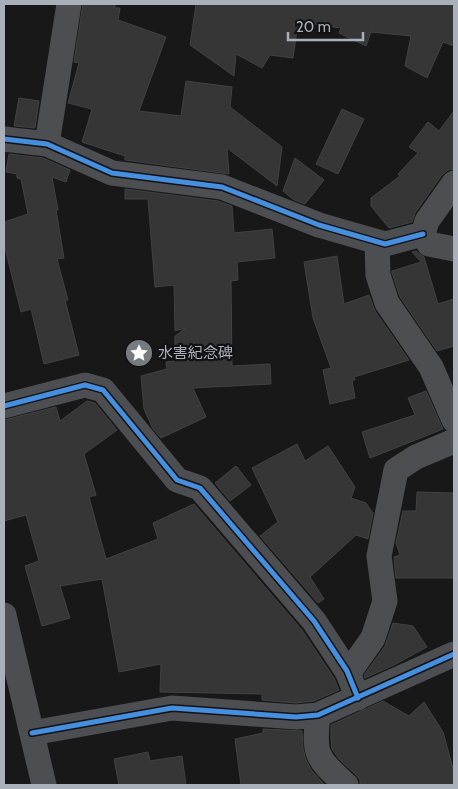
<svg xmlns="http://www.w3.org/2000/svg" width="458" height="789" font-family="Cabin,'Noto Sans JP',sans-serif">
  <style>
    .building { fill: #363637; stroke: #404244 }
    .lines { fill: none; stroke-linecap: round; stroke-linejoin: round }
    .minor { stroke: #4c4e51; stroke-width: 25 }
    .cycleway-casing { stroke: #121214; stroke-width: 8 }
    .cycleway { stroke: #468fdf; stroke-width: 5 }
    .labels { text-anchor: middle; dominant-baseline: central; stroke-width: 4.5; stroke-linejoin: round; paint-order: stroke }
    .poi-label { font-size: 15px; fill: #a9b0ba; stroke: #121214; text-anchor: start }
  </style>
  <rect width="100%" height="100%" fill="#181818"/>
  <path class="building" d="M83,4H115V8H120L118,20L166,37L139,111L181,116L186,81L232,87L230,107L282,147L277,186L227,148L229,174L125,160V156L82,142L92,109L68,103L79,63L74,62Z
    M196,4H454V46L443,42L427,78L405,66L411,36L371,32L366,46L339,33L341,28L327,26L321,23L320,25L298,23L293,58L270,55L262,68L236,54L234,76L190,45Z
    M19,98L39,101L35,128L14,126Z
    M342,109L364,119L338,174L316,164Z
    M454,111V169L448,170L442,175L415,213L412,222L389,228L371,206V198L400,176L398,174L418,153L409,147L428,122L439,131Z
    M9,154L43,158L70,170L66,182L52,177L58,210H56L64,258L57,259L68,300H65L79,355L44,364L31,309L21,312L4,244V222L28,214L21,179L17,178V174L6,172Z
    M295,158L324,180L305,204L294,200L283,191Z
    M125,189L218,201L232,206L234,233L272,229L275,258L237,262L238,280L231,281L232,366L270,364L271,384L193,388L206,417L161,438L153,429L144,409L141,376L167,369L166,362L175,361V336L186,328L175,331L174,285L155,287L148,199H125Z
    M416,251L424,257L438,304L454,299V346L437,351L400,297L392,273V271L421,262L412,252Z
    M337,256L344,304L369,295L375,311L409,360L354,377L355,380H352L355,398L330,404L323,370L331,368L313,318L304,262Z
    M426,391L443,429L370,458L362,432L415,415L408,398Z
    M87,401L95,403L117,430L84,454L96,495L89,497L106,559L158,539L153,523L194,504L302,630L334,678L339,690L314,701L296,703L262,700V694L160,692L161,664L119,672L102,579L60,586L70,618L42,626L25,566L39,561L26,515L4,521V420L56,407L60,421Z
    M297,444L305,461L328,446L355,487L351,498L366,503L373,513L368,539L356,535L310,577L324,599L318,603L260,536L278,522L252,468Z
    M236,466L251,485L230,501L215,483Z
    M417,492L454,493V578H396L394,557L400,555L396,543L403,511H416Z
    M393,623L413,626L427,647L394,665L365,678L364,675L385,646Z
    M383,701L409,716L424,702L443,732L454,772V785H360V780L356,775L339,759L332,749L331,739V725Z
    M263,729L302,731L303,749L306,760L312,771L325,785H241L235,739L263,733Z
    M148,752L150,761L182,756L186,785H119L114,759Z"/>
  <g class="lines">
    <path class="minor" d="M4,139L47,144L112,173L222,187L319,225L385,244L423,234
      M47,144L69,4
      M454,183L427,221L423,234L429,244L454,249
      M377,242L378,275L387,303L431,367L454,420
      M4,406L85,385L103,390L177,480L200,488L314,621L347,671L358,698
      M4,615L44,785
      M347,671L352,668L373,638L385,601L379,556L396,470L416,457L454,441
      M318,715C313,756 317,758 346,785
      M32,733L172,708L296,717L318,715L454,654"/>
    <defs>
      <path id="cycleway" d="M4,139L47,144L112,173L222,187L319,225L385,244L423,234
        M4,406L85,385L103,390L177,480L200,488L314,621L347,671L358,698
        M32,733L172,708L296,717L318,715L454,654"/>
    </defs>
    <use href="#cycleway" class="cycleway-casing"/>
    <use href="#cycleway" class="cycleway"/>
  </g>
  <defs>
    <symbol id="sight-disc" viewBox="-11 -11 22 22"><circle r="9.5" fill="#767b81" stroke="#121214"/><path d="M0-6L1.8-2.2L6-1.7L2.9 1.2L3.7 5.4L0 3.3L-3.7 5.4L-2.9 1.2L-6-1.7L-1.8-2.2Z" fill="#fff"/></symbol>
  </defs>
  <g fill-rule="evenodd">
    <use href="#sight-disc" x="123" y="337" width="32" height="32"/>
  </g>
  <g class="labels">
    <g class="poi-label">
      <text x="158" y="353">水害紀念碑</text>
    </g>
  </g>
  <rect width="458" height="789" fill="none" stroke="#a9b0ba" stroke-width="10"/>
  <path d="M288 32v8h75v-8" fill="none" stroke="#a9b0ba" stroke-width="2.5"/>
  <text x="296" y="32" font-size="15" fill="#a9b0ba" stroke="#121214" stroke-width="4" paint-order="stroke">20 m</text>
</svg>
